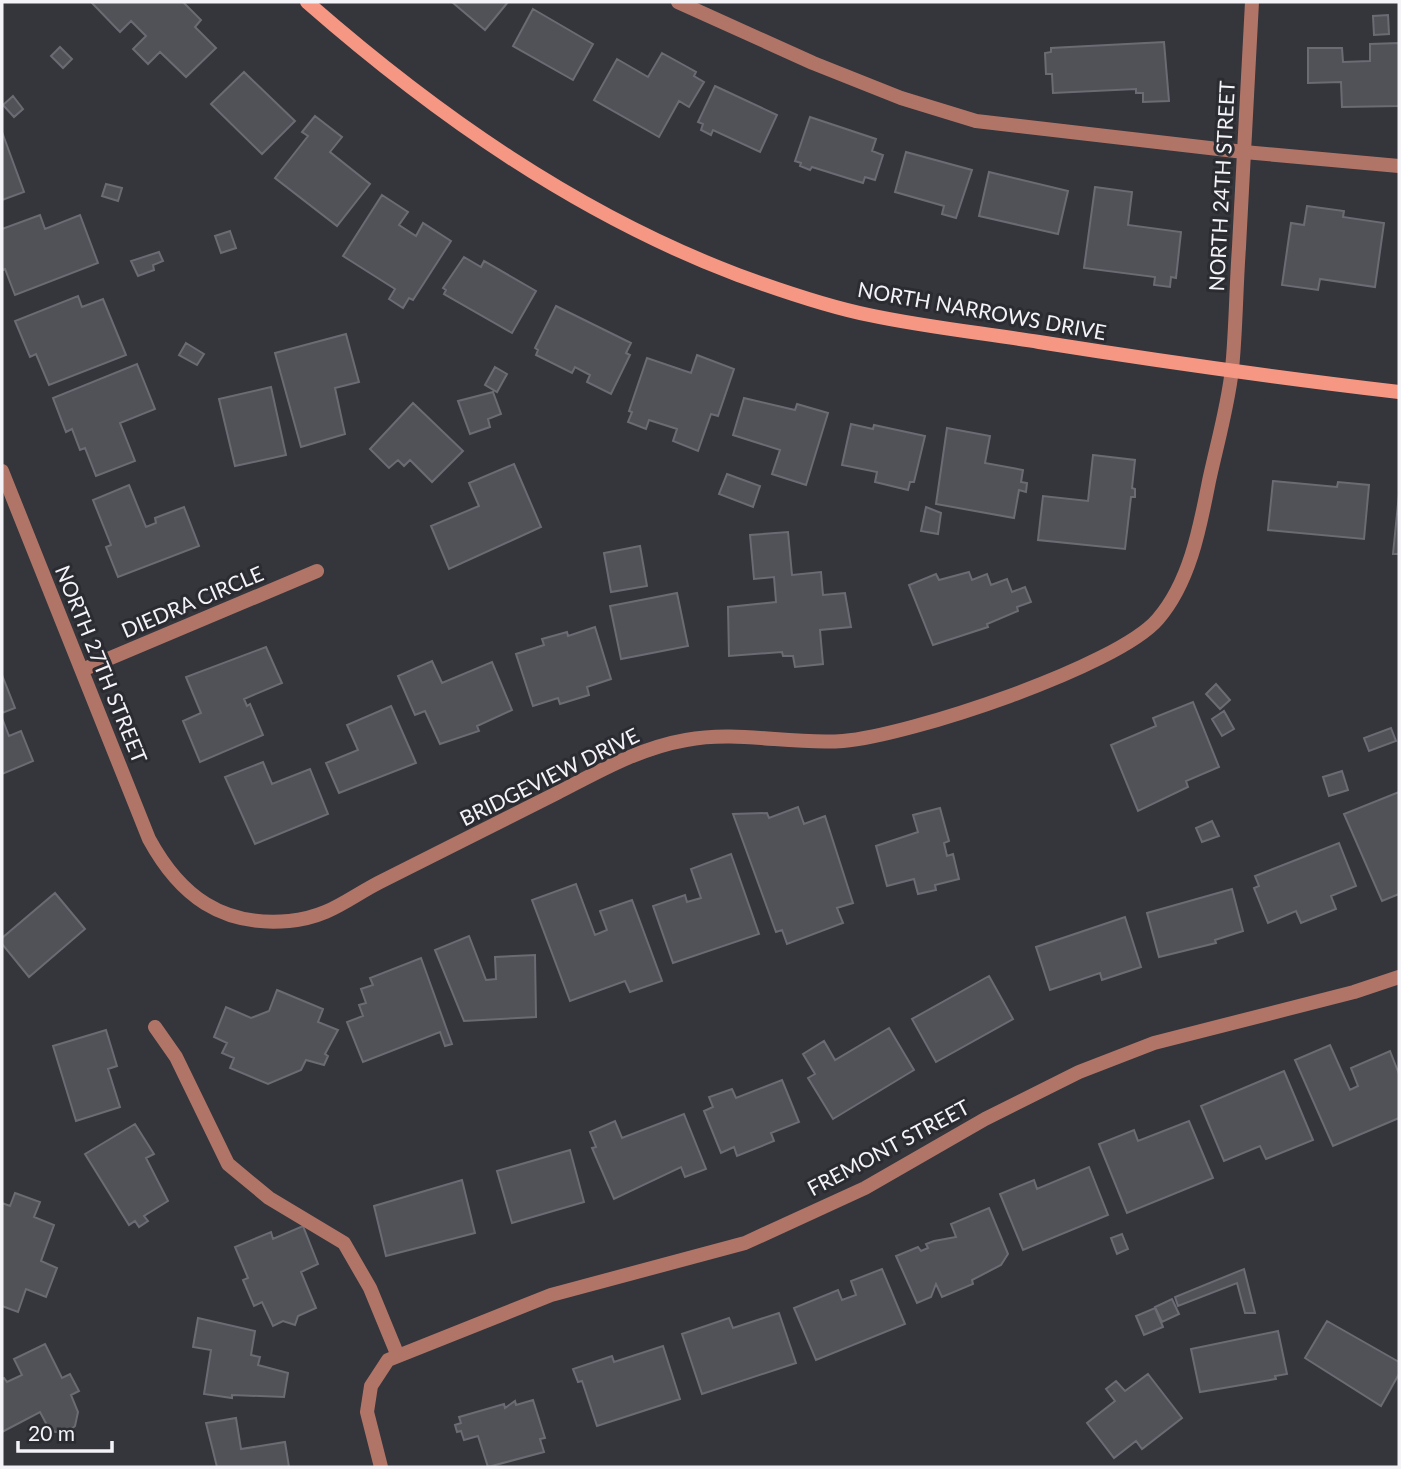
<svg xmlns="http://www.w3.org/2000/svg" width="1401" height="1469" font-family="Lato,sans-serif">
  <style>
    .building { fill: #515158; stroke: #6b6b73; stroke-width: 2 }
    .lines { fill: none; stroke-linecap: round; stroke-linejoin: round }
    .service { stroke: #b17568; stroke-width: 14 }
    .minor { stroke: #b17568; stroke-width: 14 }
    .secondary { stroke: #f69783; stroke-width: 14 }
    .labels { text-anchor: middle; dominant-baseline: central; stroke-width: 6; stroke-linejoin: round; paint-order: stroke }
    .street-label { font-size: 21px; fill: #f3f3f8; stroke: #2b2b32 }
  </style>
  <rect width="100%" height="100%" fill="#35353c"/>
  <path class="building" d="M91,2H183L201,20L195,27L216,48L186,77L160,52L148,64L133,49L146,36L131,21L120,32Z
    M452,2H508L485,30Z
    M533,9L593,44L573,80L513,46Z
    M1388,15L1389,34L1374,35L1373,16Z
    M1164,42L1169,101L1143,102V93H1136V89L1053,93L1052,74H1046L1045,53L1051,52V48Z
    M1399,43V106L1342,107L1341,82L1308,83V48H1342L1343,62L1370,61V44Z
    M60,47L72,59L63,68L51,56Z
    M662,53L696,72L694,76L704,82L689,107L679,101L659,137L594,100L617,59L648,77Z
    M244,72L295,121L262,154L211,104Z
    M715,86L777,115L760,152L713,130L711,135L701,130L703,124L698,122Z
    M13,96L23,109L14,117L3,105Z
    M315,116L342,137L330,152L370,184L337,226L275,178L308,136L302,132Z
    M810,117L876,139L872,151L883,155L875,180L865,177L863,183L812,167L810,170L800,166L801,163L795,161Z
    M2,132L24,192L2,200Z
    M906,152L972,170L956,218L942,214L944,206L895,192Z
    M989,172L1068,191L1058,234L979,216Z
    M106,184L122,188L118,201L102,196Z
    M1095,187L1132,192L1128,225L1181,232L1176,278L1171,277L1170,287L1154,285L1155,277L1084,268Z
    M382,195L408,212L399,225L416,236L423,223L451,241L413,300L409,298L403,308L389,299L395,289L343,256Z
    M1307,206L1344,211L1343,217L1384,223L1375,287L1320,279L1318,290L1282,285L1291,223L1304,225Z
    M40,215L45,229L80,215L98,263L15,295L5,269L2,270V229Z
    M230,231L236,248L221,253L215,236Z
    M159,252L163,261L153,265L154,270L138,276L131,261Z
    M464,257L481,267L484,261L536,291L512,333L444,294L446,290L443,288Z
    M78,296L82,307L103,299L126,355L49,385L36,354L30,357L15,321Z
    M556,306L631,343L626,353L630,355L611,394L587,382L590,375L575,367L572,373L536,355L538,350L535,348Z
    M346,334L359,382L335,388L345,434L301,447L275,353Z
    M186,343L204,354L197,365L179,355Z
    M697,355L734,369L718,416L711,414L698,451L673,441L677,429L649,420L646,429L628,422L632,412L629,411L647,358L691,373Z
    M137,364L155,409L120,423L135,461L96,476L85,448L80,450L72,429L66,432L53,398Z
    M495,367L507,374L497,392L485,385Z
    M271,387L286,455L235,466L219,399Z
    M493,392L501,414L488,419L490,427L470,434L458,401Z
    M744,398L795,410L797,404L828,413L806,485L772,474L780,450L733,435Z
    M413,403L463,451L432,482L410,460L404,466L398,460L389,468L370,449Z
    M851,424L873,429L874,425L925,436L914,482H910L908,490L875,482L877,472L842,465Z
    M947,428L990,436L985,463L1023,470L1021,482L1027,483L1026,492L1019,490L1014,518L936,504Z
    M1093,455L1135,460L1132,488L1135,489V497H1131L1125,549L1038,540L1043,496L1088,501Z
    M514,464L541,527L449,569L431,526L479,506L469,483Z
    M727,474L760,486L753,507L719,494Z
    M1273,481L1337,487L1338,482L1369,485L1364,539L1268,530Z
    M129,485L146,527L156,523L155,518L184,507L199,546L118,577L106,547L111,545L93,500Z
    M1399,494V554H1393Z
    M926,507L941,513L938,534L921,531Z
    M788,532L792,575L821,572L823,595L845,593L851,627L820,630L823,664L795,667L793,656H783L782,652L729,656L728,607L776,602L774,577L754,579L750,535Z
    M640,546L647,586L611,592L604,553Z
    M969,572L972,580L987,574L991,585L1007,579L1012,592L1025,587L1031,602L1017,607L1018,611L987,624L988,627L933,645L909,585L936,574L939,580Z
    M677,593L688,646L621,659L610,606Z
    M595,627L611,679L587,687L589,695L560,704L558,698L533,706L516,654L544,645L542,639L567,632L568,636Z
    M266,647L282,683L244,699L247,706L250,704L263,735L200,762L183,721L201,713L186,677Z
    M432,661L442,683L492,662L512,710L477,726L479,731L440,744L425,711L415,715L398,676Z
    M2,675L15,708L2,713Z
    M1216,684L1230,700L1220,709L1206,694Z
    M1193,702L1219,767L1186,781L1188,787L1138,811L1111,745L1156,726L1153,718Z
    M391,706L416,763L339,793L326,763L358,750L347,725Z
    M1224,711L1234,729L1222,736L1212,719Z
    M2,718L9,736L21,731L33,761L2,774Z
    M1391,728L1396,741L1369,751L1364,738Z
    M263,762L272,784L310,769L328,814L255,844L225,777Z
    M1342,771L1348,790L1329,796L1323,777Z
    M1399,792V894L1382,901L1344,814Z
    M798,807L804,824L825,816L853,903L837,908L843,923L787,944L782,930L776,932L733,814L767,813L769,818Z
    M940,808L949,841L944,843L947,856L953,854L959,879L935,885L936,890L918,894L914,879L887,886L876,846L918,832L913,815Z
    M1212,821L1219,836L1202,842L1196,828Z
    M1339,843L1356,886L1331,896L1336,909L1301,923L1296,911L1268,923L1254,888L1259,886L1255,876Z
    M731,854L759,934L673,963L653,906L685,895L687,902L701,898L691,869Z
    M576,884L595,935L607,930L600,911L632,900L662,981L630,992L625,981L570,1001L532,900Z
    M1232,889L1243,931L1215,940L1216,943L1159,957L1147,913Z
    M55,893L85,929L29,977L2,944V938Z
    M1125,917L1141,967L1102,980L1100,973L1050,990L1036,947Z
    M469,936L486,980L496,979L495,957L535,955L536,1017L464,1021L435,950Z
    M421,958L452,1044L445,1046L440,1032L363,1062L347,1022L363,1016L359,1005L366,1003L361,989L373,985L370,978Z
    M989,976L1013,1019L936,1062L912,1019Z
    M277,990L323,1009L318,1022L338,1030L325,1054L328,1056L324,1065L306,1060L301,1070L268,1084L230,1068L234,1058L222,1053L227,1043L214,1037L226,1007L251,1018L269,1011Z
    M889,1028L914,1070L833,1119L808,1078L815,1074L803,1054L824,1041L835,1060Z
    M106,1030L117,1066L108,1069L120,1107L76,1121L53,1046Z
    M1330,1045L1350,1090L1358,1086L1351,1068L1390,1051L1399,1074V1118L1333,1146L1295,1060Z
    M1284,1071L1313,1140L1266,1159L1260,1146L1224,1161L1201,1106Z
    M782,1080L799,1122L771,1133L774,1141L737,1156L734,1147L721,1153L704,1111L713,1107L709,1097L732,1089L736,1098Z
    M684,1114L706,1169L685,1177L681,1167L614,1199L592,1148L596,1147L590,1132L615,1121L622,1138Z
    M1189,1121L1213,1178L1127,1213L1099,1144L1134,1130L1138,1141Z
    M135,1124L154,1154L146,1158L168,1201L144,1216L148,1221L139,1227L135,1221L129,1225L85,1154Z
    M570,1150L584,1202L512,1223L497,1171Z
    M1089,1167L1108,1215L1023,1250L1000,1194L1034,1180L1037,1189Z
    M462,1180L475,1233L386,1256L374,1206Z
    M15,1193L40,1202L34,1217L54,1225L41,1261L57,1268L46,1297L26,1289L18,1312L2,1306V1203L10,1206Z
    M989,1208L1008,1254L1001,1265L972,1280L973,1284L942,1297L936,1284L931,1297L917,1303L896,1256L918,1247L921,1251L928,1248L926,1244L934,1241L956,1237L951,1224Z
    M303,1226L318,1264L301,1272L316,1308L298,1316L295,1325L283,1321L273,1326L262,1302L254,1306L243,1280L248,1278L235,1247L271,1232L273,1239Z
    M1122,1234L1128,1249L1117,1254L1111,1238Z
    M882,1269L905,1324L816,1360L794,1308L838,1290L842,1300L856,1295L851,1281Z
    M1244,1269L1255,1313H1245L1237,1283L1178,1306L1175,1297Z
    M1172,1299L1179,1314L1162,1322L1155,1307Z
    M1155,1308L1163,1327L1144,1335L1136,1316Z
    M779,1313L796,1363L702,1394L682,1334L729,1318L733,1328Z
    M198,1318L255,1331L251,1355L260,1357L258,1365L288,1373L284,1397L232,1395V1398L204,1394L211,1350L193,1347Z
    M1327,1321L1399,1362V1374L1381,1406L1305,1358Z
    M1278,1331L1287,1374L1275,1376L1276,1379L1200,1392L1191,1349Z
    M45,1344L62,1378L70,1374L79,1391L71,1395L78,1412L75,1426L68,1432H55L48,1427L40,1412L2,1432V1379L4,1378L7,1382L22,1375L14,1359Z
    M663,1346L680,1399L597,1426L582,1381L578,1382L573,1369L612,1356L614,1362Z
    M1148,1374L1182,1418L1142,1449L1136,1441L1114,1458L1087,1423L1115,1401L1106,1389L1116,1381L1125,1391Z
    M533,1400L545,1438L540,1439L544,1452L488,1467L478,1436L464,1440L461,1431L457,1432L455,1425L461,1423L459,1417L504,1404L505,1408L515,1401L516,1405Z
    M236,1418L241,1449L285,1442L289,1467H217L206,1423Z"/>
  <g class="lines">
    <path class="service" d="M678,2L813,63L901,98L976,121L1244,152L1399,166"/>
    <path class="minor" d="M2,471L149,839C180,896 222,927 289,921C331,917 349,897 384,880C442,851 499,822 557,793C598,772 639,748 686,740C738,730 790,745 843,741C908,736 1117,667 1158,619C1190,582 1200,527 1209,481C1217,444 1228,406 1232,369C1236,329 1236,287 1239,247C1243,165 1248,83 1252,2
      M82,670L317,571
      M155,1027L176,1057L228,1164L269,1198L344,1243L370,1288L398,1356
      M381,1467L367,1412L371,1386L388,1360L551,1295L745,1243L865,1188L985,1119L1079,1072L1154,1043L1354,992L1399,977"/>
    <path class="secondary" d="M307,2C435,114 577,214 738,275C779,290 825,306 869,315C925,327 983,333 1039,342C1159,361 1279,378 1399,392"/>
  </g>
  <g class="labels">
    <g class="street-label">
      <text transform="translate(1221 186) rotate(-87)">NORTH 24TH STREET</text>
      <text transform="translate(982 310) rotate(10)">NORTH NARROWS DRIVE</text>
      <text transform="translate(192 601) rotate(-23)">DIEDRA CIRCLE</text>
      <text transform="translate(102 664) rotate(68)">NORTH 27TH STREET</text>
      <text transform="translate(549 776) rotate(-26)">BRIDGEVIEW DRIVE</text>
      <text transform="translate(888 1147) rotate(-28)">FREMONT STREET</text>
    </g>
  </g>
  <rect width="1401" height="1469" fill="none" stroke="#f3f3f8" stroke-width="7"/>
  <path d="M18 1441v10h94v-10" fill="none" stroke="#f3f3f8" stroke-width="3.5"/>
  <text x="28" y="1441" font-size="21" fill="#f3f3f8" stroke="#2b2b32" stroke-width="5" paint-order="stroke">20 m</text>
</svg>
